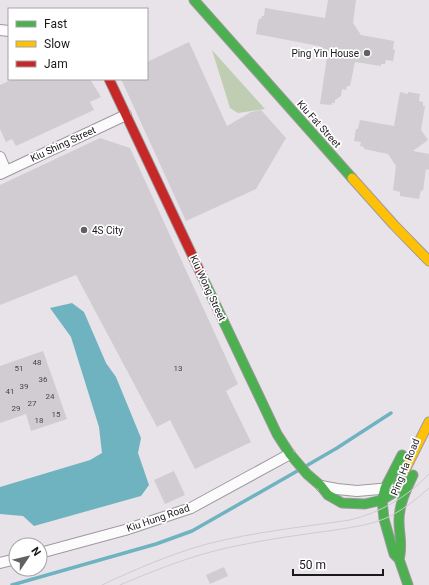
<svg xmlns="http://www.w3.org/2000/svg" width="429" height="585" font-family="Roboto,sans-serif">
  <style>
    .green { fill: #bfceb3 }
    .water { fill: #70b3c0 }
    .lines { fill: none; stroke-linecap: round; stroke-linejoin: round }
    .stream { stroke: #70b3c0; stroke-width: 3.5 }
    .building { fill: #d0ccd1 }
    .street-casing { stroke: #9e9a9e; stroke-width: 12 }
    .fast-casing { stroke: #9e9a9e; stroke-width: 11 }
    .slow-casing { stroke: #9e9a9e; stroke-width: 11 }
    .jam-casing { stroke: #9e9a9e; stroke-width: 11 }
    .street { stroke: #fcfbfc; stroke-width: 10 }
    .fast { stroke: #4caf50; stroke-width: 9 }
    .slow { stroke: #ffc107; stroke-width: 9 }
    .jam { stroke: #c62828; stroke-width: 9 }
    .tram { stroke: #ceccce; stroke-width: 1 }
    .poi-dot { fill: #636064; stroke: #fff; stroke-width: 1.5 }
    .labels { text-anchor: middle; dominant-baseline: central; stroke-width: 3.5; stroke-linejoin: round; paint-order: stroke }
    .number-label { font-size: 8px; fill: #49464a }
    .poi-label { font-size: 10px; fill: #1c191d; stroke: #fff; text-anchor: end }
    .street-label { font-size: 10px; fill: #1c191d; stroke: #fff }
  </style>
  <rect width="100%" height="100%" fill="#e8e3e9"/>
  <path class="green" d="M212,50L265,109L238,113L230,108Z"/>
  <path class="water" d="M72,303L84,312L106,363L116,377L141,438L138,453L149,485L141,496L34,526L23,516L0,514V487L90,460L102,453L99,427L71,337L50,308Z"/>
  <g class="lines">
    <path class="stream" d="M306,466L337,448L391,413
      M12,585L156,544L192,531L299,470"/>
  </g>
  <path class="building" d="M328,0H356L353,23L361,35L394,41L393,49L395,50L393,61L386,60L385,64H381V66L355,62L350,86H347L346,90L342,89L341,96L335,100V103H332L331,105L320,104L327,57L319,46L256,34L258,22L259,19H261L262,16H264L265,8L325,18Z
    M189,42L227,126L251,112L261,110L286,138L256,189L186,221L121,79H147V62Z
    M13,79H90L101,97L90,102L94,110L16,146L12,139L6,142L0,129V85Z
    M400,92L408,94V92L420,94L419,101L423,102V106H425L421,130L428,140L413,151L429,154V170L426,169L423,191L421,190L419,199L400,196V192L393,190L396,166L388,154L364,149V147L360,146L361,142L354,141L356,129H358L360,120L394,126Z
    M100,138L130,148L238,384L226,391L251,442L195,469L170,420L157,427L76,275L0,305V185Z
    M43,351L67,419L31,431L26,414L0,423V366Z
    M174,471L185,495L165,504L154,480Z
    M224,567L228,576L210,584L206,575Z"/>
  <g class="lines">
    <defs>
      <path id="street" d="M0,30L9,31
        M0,157L6,171
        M0,174L126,115
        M321,486L337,489L357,491L391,488
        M40,553L125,530L191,508L290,454
        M0,563L16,559"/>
      <path id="fast" d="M194,0L352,178
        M202,276L277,434L290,454L307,474L321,486L328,495L342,503L365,504L382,500L393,493L405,470
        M402,455L385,488L382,500L384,519L394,554L399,559L408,585
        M399,559C403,546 399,534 399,521C399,504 406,490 413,475"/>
      <path id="slow" d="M352,178L394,225L429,261
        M405,470L429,422"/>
      <path id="jam" d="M109,79L202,276"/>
    </defs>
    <use href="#street" class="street-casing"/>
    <use href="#fast" class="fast-casing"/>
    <use href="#slow" class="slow-casing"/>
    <use href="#jam" class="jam-casing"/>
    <use href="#street" class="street"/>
    <use href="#fast" class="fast"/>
    <use href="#slow" class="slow"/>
    <use href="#jam" class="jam"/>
    <path class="tram" d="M102,585C136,569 171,554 207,544C254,532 302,527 350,520C381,512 406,498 429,474
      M120,585C160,568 198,553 241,545C269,539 299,535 328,531C347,528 366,526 384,519C400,512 416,500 429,488"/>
  </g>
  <g class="poi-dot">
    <circle cx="367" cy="53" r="4"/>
    <circle cx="84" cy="230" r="4"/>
  </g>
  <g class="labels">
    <g class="number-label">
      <text x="37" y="362">48</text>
      <text x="19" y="368">51</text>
      <text x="178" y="368">13</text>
      <text x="43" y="379">36</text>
      <text x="24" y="386">39</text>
      <text x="10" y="391">41</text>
      <text x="50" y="396">24</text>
      <text x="32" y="403">27</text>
      <text x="16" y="408">29</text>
      <text x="56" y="414">15</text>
      <text x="39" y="420">18</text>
    </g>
    <g class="poi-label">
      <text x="359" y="53">Ping Yin House</text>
      <text x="92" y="230" text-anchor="start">4S City</text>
    </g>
    <g class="street-label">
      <text transform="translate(319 124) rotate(48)">Kiu Fat Street</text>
      <text transform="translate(63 144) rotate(-25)">Kiu Shing Street</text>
      <text transform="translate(208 288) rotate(65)">Kiu Wong Street</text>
      <text transform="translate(405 467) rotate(-68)">Ping Ha Road</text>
      <text transform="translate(158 518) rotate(-19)">Kiu Hung Road</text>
    </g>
  </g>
  <rect x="8" y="8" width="140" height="72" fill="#ffffff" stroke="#a4a3a5"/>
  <rect x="16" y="21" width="20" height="6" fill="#4caf50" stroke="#a4a3a5"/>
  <text x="44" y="28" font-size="12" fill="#1c191d">Fast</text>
  <rect x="16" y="41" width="20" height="6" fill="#ffc107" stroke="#a4a3a5"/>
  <text x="44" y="48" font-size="12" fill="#1c191d">Slow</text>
  <rect x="16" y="61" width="20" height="6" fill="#c62828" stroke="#a4a3a5"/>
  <text x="44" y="68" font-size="12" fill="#1c191d">Jam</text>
  <g transform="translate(28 557) rotate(55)"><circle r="19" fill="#ffffff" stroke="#a4a3a5"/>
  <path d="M0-3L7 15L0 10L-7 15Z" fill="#636064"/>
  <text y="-6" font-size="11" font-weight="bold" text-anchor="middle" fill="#1c191d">N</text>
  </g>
  <path d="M293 569v6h90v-6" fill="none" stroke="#1c191d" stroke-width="2"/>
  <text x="299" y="569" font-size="12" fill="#1c191d" stroke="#ffffff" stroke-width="3" paint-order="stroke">50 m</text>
</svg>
